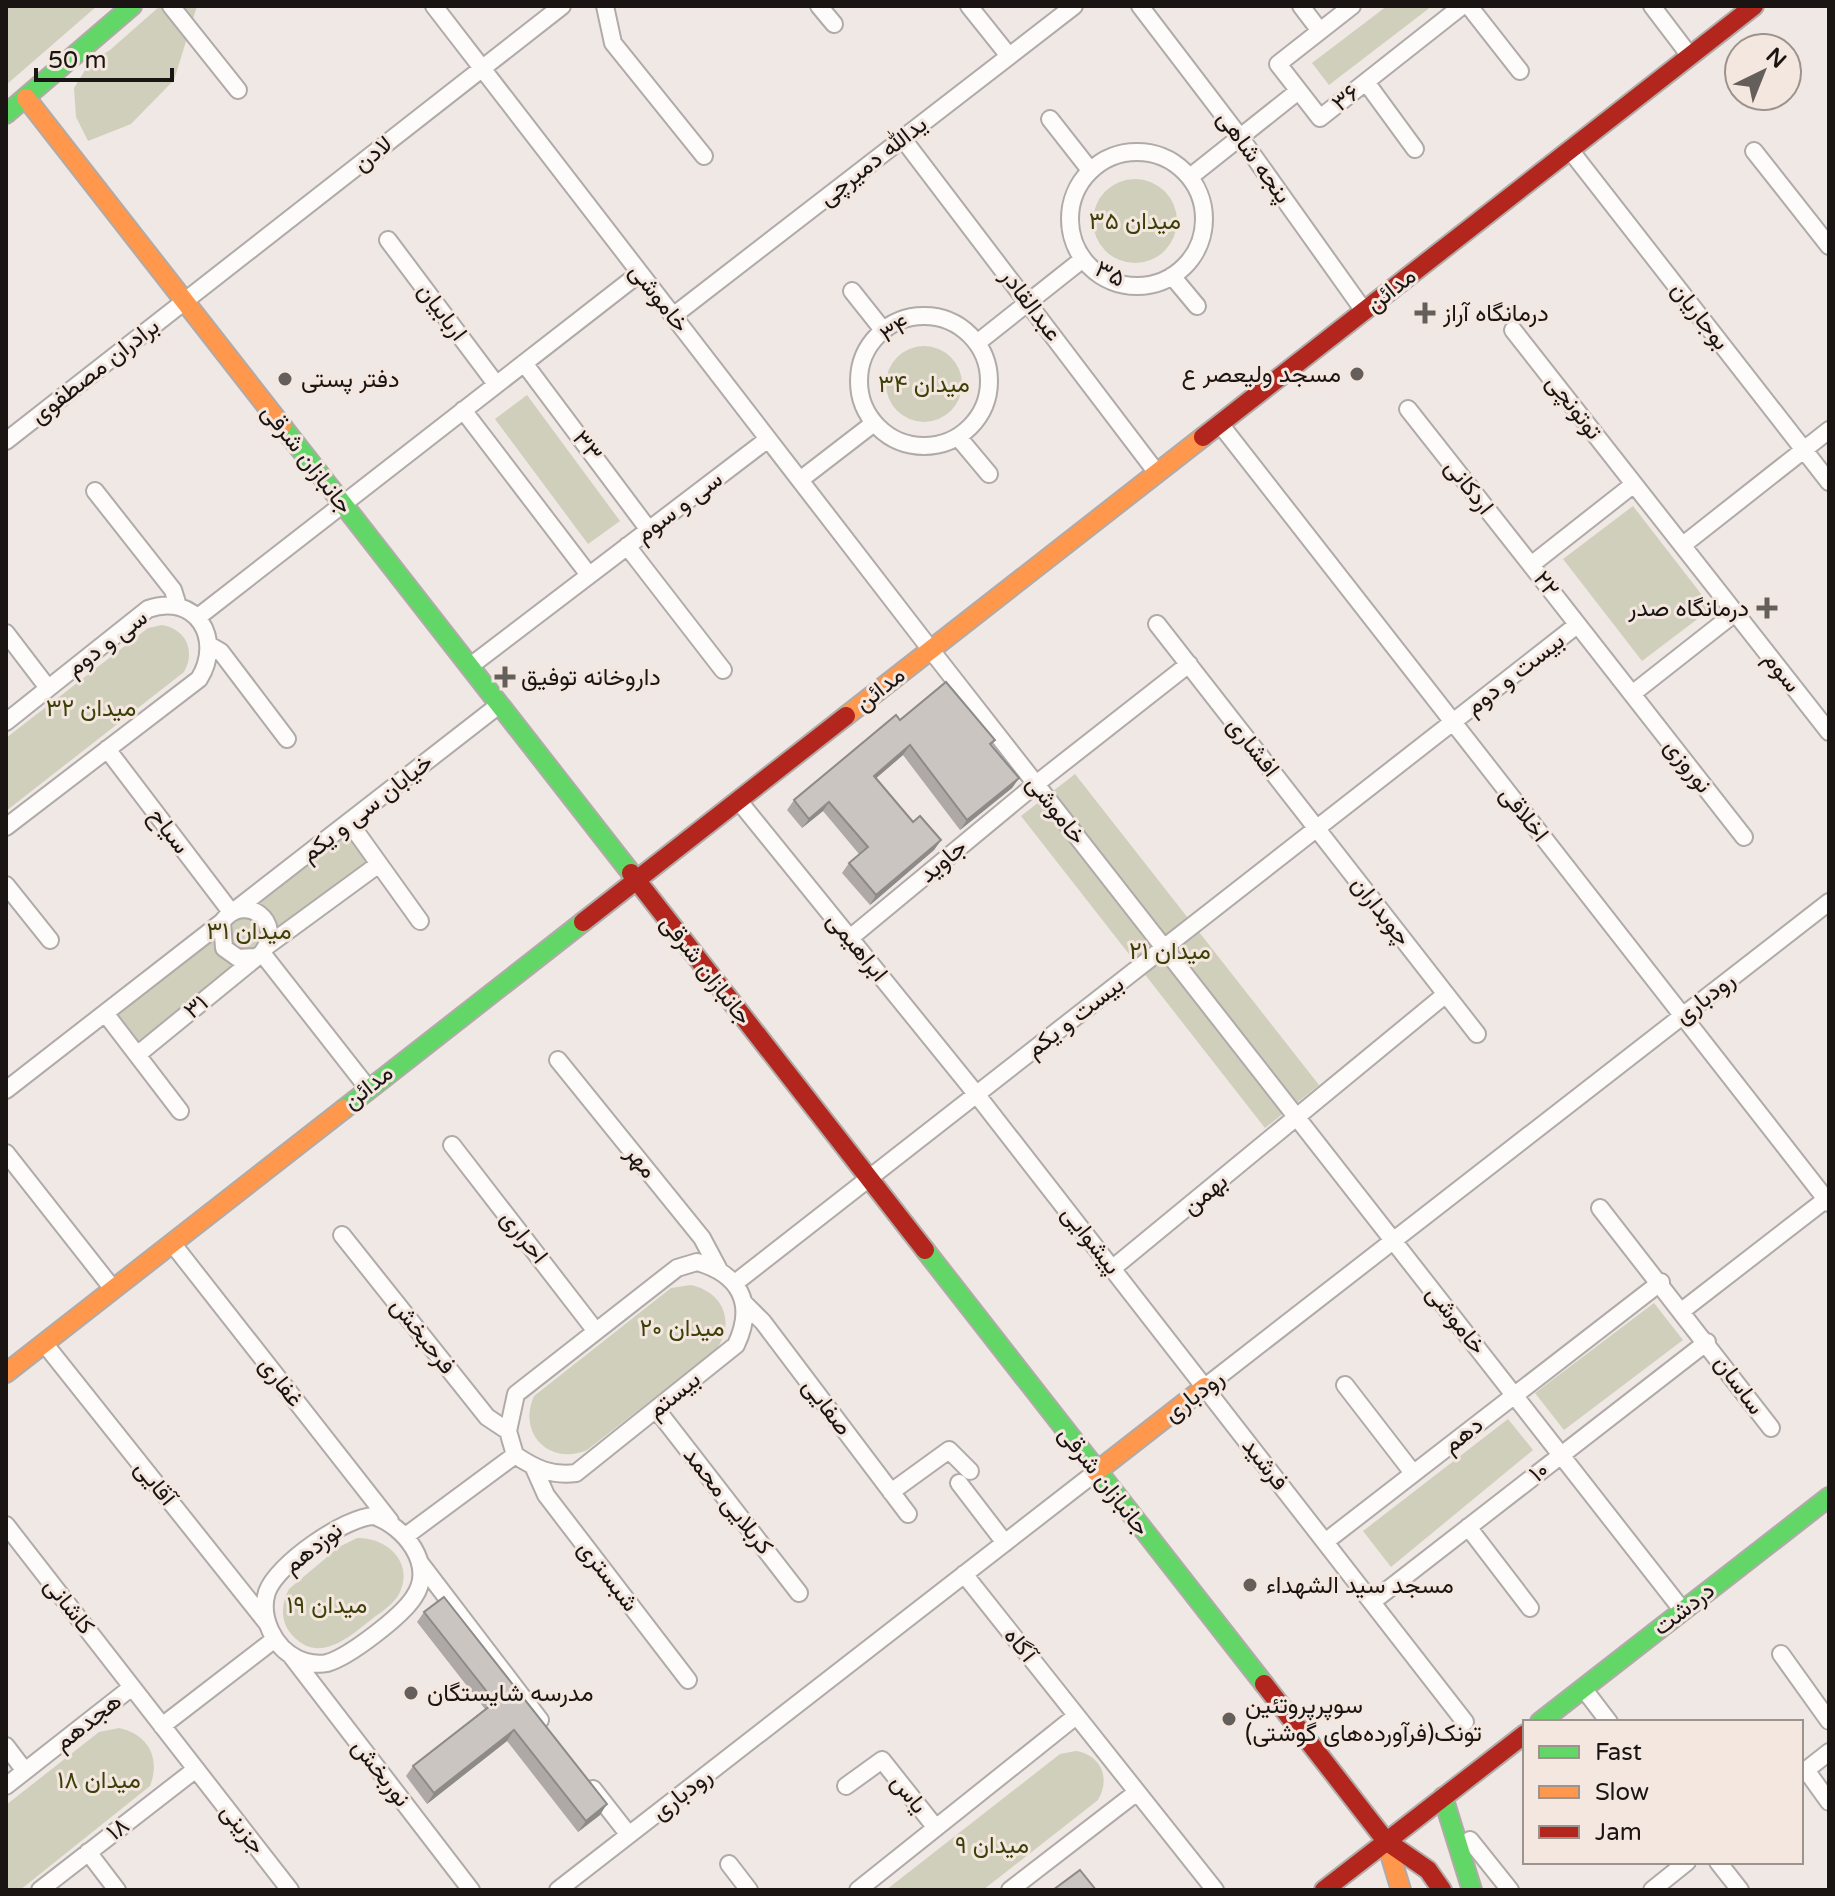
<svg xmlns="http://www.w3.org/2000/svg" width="1835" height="1896" font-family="'Varela Round',Vazirmatn,sans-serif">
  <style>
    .green { fill: #d0cfbc }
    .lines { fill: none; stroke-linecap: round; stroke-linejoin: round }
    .street-casing { stroke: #b0aaa8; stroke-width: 20 }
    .fast-casing { stroke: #b0aaa8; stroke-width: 22 }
    .slow-casing { stroke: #b0aaa8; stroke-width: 22 }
    .jam-casing { stroke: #b0aaa8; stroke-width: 22 }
    .street { stroke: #fdfcfb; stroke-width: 16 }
    .fast { stroke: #63d668; stroke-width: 18 }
    .slow { stroke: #ff974d; stroke-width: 18 }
    .jam { stroke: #b3261e; stroke-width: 18 }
    .wall { fill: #aea9a6 }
    .shaded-wall { fill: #8d8a87 }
    .building { fill: #cac5c1; stroke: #8d8a87; stroke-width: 2 }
    .poi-dot { fill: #655f5c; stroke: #f4e7df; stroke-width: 3 }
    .labels { text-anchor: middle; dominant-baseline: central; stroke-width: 6; stroke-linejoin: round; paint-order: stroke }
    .street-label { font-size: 24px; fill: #1a1513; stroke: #f4e7df }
    .park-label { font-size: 24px; fill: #3c4008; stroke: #f4e7df }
    .poi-label { font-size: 24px; fill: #1a1513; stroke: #f4e7df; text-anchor: start }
  </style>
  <rect width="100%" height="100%" fill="#efe8e4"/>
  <path class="green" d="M6,6H97L6,85Z
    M160,6H197L174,80L131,124L88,141L76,117L74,88L90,62L110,50Z
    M1387,6H1432L1329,85L1312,63Z
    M1093 221a42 42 0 1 1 84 0a42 42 0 1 1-84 0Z
    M886 384a38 38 0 1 1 76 0a38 38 0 1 1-76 0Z
    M527,395L620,521L588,544L495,419Z
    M1633,506L1712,608L1642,661L1563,559Z
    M162,625C186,629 196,651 184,672L6,811V738L148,628Z
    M1075,774L1319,1085L1265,1128L1021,816Z
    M347,830L372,863L138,1046L112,1013Z
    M691,1285C723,1292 736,1322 716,1350L587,1450C550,1466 517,1434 534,1396L671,1288Z
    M1654,1303L1683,1340L1564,1430L1535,1393Z
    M1508,1419L1533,1450L1391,1567L1363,1531Z
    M357,1538C387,1537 415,1563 399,1594C393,1605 381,1612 372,1619C349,1637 319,1665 292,1635C280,1622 281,1604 289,1589L339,1547Z
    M119,1728C148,1734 161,1758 150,1786L20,1890H6V1805L99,1732Z
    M1076,1751C1101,1755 1111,1778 1098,1800L983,1890H886L1060,1754Z"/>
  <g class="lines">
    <defs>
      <path id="street" d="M171,6L238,90
        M434,6L931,650L1683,1611
        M605,6L613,43L704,156
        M819,6L834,24
        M969,6L1009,56
        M1140,6L1240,137L1364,311
        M1301,6L1320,31
        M1352,6L1278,64L1320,118L1462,6
        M1469,6L1520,71
        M1652,6L1690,56
        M1366,82L1415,149
        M1050,119L1090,170
        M903,139L1157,473
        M1570,150L1829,482
        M1754,151L1829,246
        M1070 219a67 67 0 1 1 134 0a67 67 0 1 1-134 0Z
        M1190,177L1297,92
        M388,240L496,384
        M1172,276L1197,306
        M852,291L883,330
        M673,316L1074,6
        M859 381a65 65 0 1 1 130 0a65 65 0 1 1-130 0Z
        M1513,330L1634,484
        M977,343L1083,259
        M524,363L649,530
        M1408,409L1531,565
        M463,410L589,575
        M1220,424L1829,1203
        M958,437L989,474
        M6,441L562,6
        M800,480L874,423
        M95,491L173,590L178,606
        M1683,545L1829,430
        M627,546L723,670
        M1735,613L1632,694L1531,565L1634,484L1829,732
        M198,617L640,273
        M1157,624L1477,1034
        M6,633L48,688
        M209,645L221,652L287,739
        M469,667L768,439
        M1632,694L1744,837
        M6,722L148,609C196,592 224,639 199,679L6,827
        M107,749L231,912
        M738,800L977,1095L1465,1722
        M349,822L420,921
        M6,885L50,940
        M234,911L499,705
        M850,938L1036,784L1189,664
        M267,946L379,864
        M262,953L367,1087
        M105,1013L180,1111
        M137,1055L262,953C286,922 244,891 222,922L224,948L238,958L255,957
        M558,1060L702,1238L718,1268
        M6,1090L222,922
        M452,1145L595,1330
        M6,1153L113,1289
        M1600,1208L1771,1428
        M342,1235L487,1417L508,1431
        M172,1243L390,1521
        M697,1262C739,1274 756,1303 736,1345L576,1473C551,1476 536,1469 515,1455L508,1431L516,1394L677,1268Z
        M1113,1268L1446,994
        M735,1283L1577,625
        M744,1303L763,1322L908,1514
        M1683,1310L1829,1197
        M44,1343L267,1623
        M1345,1385L1413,1473
        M1205,1387L1829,902
        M657,1410L799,1593
        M534,1468L546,1495L688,1680
        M959,1483L1005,1543
        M891,1492L949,1450L970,1471
        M374,1516C404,1526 436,1565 414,1597C402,1616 349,1657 327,1663C318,1665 306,1663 298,1659C274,1648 259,1617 267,1592C277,1564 345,1517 374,1516Z
        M6,1525L290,1890
        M1468,1527L1530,1608
        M407,1535L515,1455
        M1325,1542L1661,1282
        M421,1564L540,1720
        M964,1574L1215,1890
        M1372,1602L1707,1342
        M1781,1654L1829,1721
        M292,1657L471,1890
        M1583,1688L1609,1722
        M162,1726L275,1639
        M6,1746L25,1771
        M1806,1770L1829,1802
        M1801,1774L1829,1752
        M6,1786L132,1687
        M846,1786L882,1760L936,1828
        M593,1789L629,1835
        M1470,1840L1510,1890
        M88,1852L117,1890
        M1718,1862L1740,1890
        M729,1864L749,1890
        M40,1890L196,1769
        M558,1890L1096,1472
        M858,1890L1076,1716
        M1010,1890L1137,1792
        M1652,1890L1687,1862"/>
      <path id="fast" d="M6,114L132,6
        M282,426L631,873
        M344,1109L583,922
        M925,1250L1264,1684
        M1540,1722L1829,1497
        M1443,1797L1472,1890"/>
      <path id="slow" d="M26,98L282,426
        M846,716L1203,437
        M6,1373L344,1109
        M1096,1472L1205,1387
        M1386,1841L1401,1890"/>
      <path id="jam" d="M1203,437L1754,6
        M631,873L925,1250
        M583,922L846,716
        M1264,1684L1386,1841L1428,1870L1442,1890
        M1324,1890L1525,1734"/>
    </defs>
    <use href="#street" class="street-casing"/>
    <use href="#fast" class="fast-casing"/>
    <use href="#slow" class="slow-casing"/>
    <use href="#jam" class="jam-casing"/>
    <use href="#street" class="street"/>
    <use href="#fast" class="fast"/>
    <use href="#slow" class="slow"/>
    <use href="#jam" class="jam"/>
  </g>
  <path class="wall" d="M900,720L995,740L991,745L1019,778L1012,788L960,830L903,755L875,779L913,822L941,840L934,850L870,905L842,873L849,863L859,854L823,811L802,828L787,810L794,800Z
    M424,1612L600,1815L578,1832L507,1741L427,1804L406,1776L413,1766L485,1709L417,1622Z"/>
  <path class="shaded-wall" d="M910,745L903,755L867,786L874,776Z
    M1019,778L1012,788L960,830L967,820Z
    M829,802L823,811L802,828L809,819Z
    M941,840L934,850L870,905L876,895Z
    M514,1730L507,1741L427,1804L434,1793Z
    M607,1804L600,1815L578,1832L586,1821Z"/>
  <path class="building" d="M946,682L995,740L990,744L1019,778L967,820L910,745L874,776L913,822L920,816L941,840L876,895L849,863L868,847L829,802L809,819L794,800L896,715L900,720Z
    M444,1597L607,1804L586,1821L514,1730L434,1793L413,1766L495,1702L424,1612Z
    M1080,1870L1096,1890H1053Z"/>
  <g class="poi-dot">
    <path d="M1421 301h8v8h8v8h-8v8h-8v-8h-8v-8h8z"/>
    <circle cx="1357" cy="374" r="8"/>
    <circle cx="285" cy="379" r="8"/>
    <path d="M1763 596h8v8h8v8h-8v8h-8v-8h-8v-8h8z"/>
    <path d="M501 665h8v8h8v8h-8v8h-8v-8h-8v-8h8z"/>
    <circle cx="1250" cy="1585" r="8"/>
    <circle cx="411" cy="1693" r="8"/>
    <circle cx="1229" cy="1719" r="8"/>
  </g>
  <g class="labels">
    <g class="street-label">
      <text transform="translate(1346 98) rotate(-39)">۳۶</text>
      <text transform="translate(373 154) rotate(-38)">لادن</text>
      <text transform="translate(1254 157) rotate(54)">پنجه شاهی</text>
      <text transform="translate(873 161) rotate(-38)">یدالله دمیرچی</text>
      <text transform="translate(1110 274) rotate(27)">۳۵</text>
      <text transform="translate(1391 290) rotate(-38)">مدائن</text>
      <text transform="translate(659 298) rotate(52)">خاموشی</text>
      <text transform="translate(1031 305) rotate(53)">عبدالقادر</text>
      <text transform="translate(442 312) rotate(53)">اربابیان</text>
      <text transform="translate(1700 316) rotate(52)">بوجاریان</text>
      <text transform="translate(895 330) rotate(-29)">۳۴</text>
      <text transform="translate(95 371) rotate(-38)">برادران مصطفوی</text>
      <text transform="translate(1574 407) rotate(52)">توتونچی</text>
      <text transform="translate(587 446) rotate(53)">۳۳</text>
      <text transform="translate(307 459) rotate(52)">جانبازان شرقی</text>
      <text transform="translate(1469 487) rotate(52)">اردکانی</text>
      <text transform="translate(679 507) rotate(-37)">سی و سوم</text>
      <text transform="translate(1546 584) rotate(53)">۲۲</text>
      <text transform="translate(107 643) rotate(-37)">سی و دوم</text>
      <text transform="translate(1782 672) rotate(52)">سوم</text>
      <text transform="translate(1515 674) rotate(-38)">بیست و دوم</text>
      <text transform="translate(880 689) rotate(-38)">مدائن</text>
      <text transform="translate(1253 747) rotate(52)">افشاری</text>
      <text transform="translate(1688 766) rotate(52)">نوروزی</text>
      <text transform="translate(367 808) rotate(-38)">خیابان سی و یکم</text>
      <text transform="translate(1056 810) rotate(52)">خاموشی</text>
      <text transform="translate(1524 814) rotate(52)">اخلاقی</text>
      <text transform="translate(169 831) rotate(53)">سیاح</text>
      <text transform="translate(943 861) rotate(-40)">جاوید</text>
      <text transform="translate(1381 911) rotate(52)">چوبداران</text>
      <text transform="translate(857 947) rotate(51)">ابراهیمی</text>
      <text transform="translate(706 970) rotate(52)">جانبازان شرقی</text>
      <text transform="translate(1705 998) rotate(-38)">رودباری</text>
      <text transform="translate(196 1007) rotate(-39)">۳۱</text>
      <text transform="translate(1075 1017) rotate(-38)">بیست و یکم</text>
      <text transform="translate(368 1087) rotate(-38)">مدائن</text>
      <text transform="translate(641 1162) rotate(51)">مهر</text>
      <text transform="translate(1205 1194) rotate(-39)">بهمن</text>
      <text transform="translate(524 1237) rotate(52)">احراری</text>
      <text transform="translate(1091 1240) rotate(52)">پیشوایی</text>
      <text transform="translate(1456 1320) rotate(52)">خاموشی</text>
      <text transform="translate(423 1336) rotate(52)">فرحبخش</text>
      <text transform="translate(281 1382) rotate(52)">غفاری</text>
      <text transform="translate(1739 1385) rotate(54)">ساسان</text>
      <text transform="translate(674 1395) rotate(-39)">بیستم</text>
      <text transform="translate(1194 1396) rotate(-38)">رودباری</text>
      <text transform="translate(827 1407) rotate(53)">صفایی</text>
      <text transform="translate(1463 1435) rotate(-38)">دهم</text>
      <text transform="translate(1265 1464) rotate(52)">فرشید</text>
      <text transform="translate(1539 1472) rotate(-38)">۱۰</text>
      <text transform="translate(1104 1481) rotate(52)">جانبازان شرقی</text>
      <text transform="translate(155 1483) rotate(51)">آقایی</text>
      <text transform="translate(728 1501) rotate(52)">کربلایی محمد</text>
      <text transform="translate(313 1548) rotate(-38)">نوزدهم</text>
      <text transform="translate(608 1576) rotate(52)">شبستری</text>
      <text transform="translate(69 1606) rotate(52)">کاشانی</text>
      <text transform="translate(1684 1609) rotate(-38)">دردشت</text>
      <text transform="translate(1020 1645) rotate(52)">آگاه</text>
      <text transform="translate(88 1722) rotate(-38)">هجدهم</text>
      <text transform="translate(381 1773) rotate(52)">نوربخش</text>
      <text transform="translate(682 1794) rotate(-38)">رودباری</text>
      <text transform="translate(909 1794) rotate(52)">یاس</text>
      <text transform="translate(118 1829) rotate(-38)">۱۸</text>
      <text transform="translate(243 1829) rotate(52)">جزینی</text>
    </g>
    <g class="park-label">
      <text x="1135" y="221">میدان ۳۵</text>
      <text x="924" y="384">میدان ۳۴</text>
      <text x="91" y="708">میدان ۳۲</text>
      <text x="249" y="931">میدان ۳۱</text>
      <text x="1170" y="951">میدان ۲۱</text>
      <text x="682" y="1328">میدان ۲۰</text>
      <text x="327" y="1605">میدان ۱۹</text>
      <text x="99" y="1780">میدان ۱۸</text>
      <text x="992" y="1845">میدان ۹</text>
    </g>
    <g class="poi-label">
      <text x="1443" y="313">درمانگاه آراز</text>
      <text x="1341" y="374" text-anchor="end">مسجد ولیعصر ع</text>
      <text x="301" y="379">دفتر پستی</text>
      <text x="1749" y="608" text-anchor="end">درمانگاه صدر</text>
      <text x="521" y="677">داروخانه توفیق</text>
      <text x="1266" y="1585">مسجد سید الشهداء</text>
      <text x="427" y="1693">مدرسه شایستگان</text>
      <text x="1245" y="1705">سوپرپروتئین<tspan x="1245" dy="28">تونک(فرآورده‌های گوشتی)</tspan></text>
    </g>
  </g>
  <rect width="1835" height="1896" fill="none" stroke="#1a1513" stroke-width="16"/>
  <rect x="1523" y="1720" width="280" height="144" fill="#f4e7df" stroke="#9d938d" stroke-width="2"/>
  <rect x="1539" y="1746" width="40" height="12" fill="#63d668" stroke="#9d938d" stroke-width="2"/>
  <text x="1595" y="1760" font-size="24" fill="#1a1513">Fast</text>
  <rect x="1539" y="1786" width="40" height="12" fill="#ff974d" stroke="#9d938d" stroke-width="2"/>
  <text x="1595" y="1800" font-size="24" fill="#1a1513">Slow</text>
  <rect x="1539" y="1826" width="40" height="12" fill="#b3261e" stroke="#9d938d" stroke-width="2"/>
  <text x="1595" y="1840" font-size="24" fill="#1a1513">Jam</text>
  <g transform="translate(1763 72) rotate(43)"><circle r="38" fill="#f4e7df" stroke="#9d938d" stroke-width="2"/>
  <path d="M0-6L14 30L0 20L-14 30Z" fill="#655f5c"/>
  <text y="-12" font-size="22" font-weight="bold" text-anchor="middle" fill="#1a1513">N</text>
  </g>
  <path d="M36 68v12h136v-12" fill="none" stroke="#1a1513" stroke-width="4"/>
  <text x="48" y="68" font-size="24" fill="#1a1513" stroke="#f4e7df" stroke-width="6" paint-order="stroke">50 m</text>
</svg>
